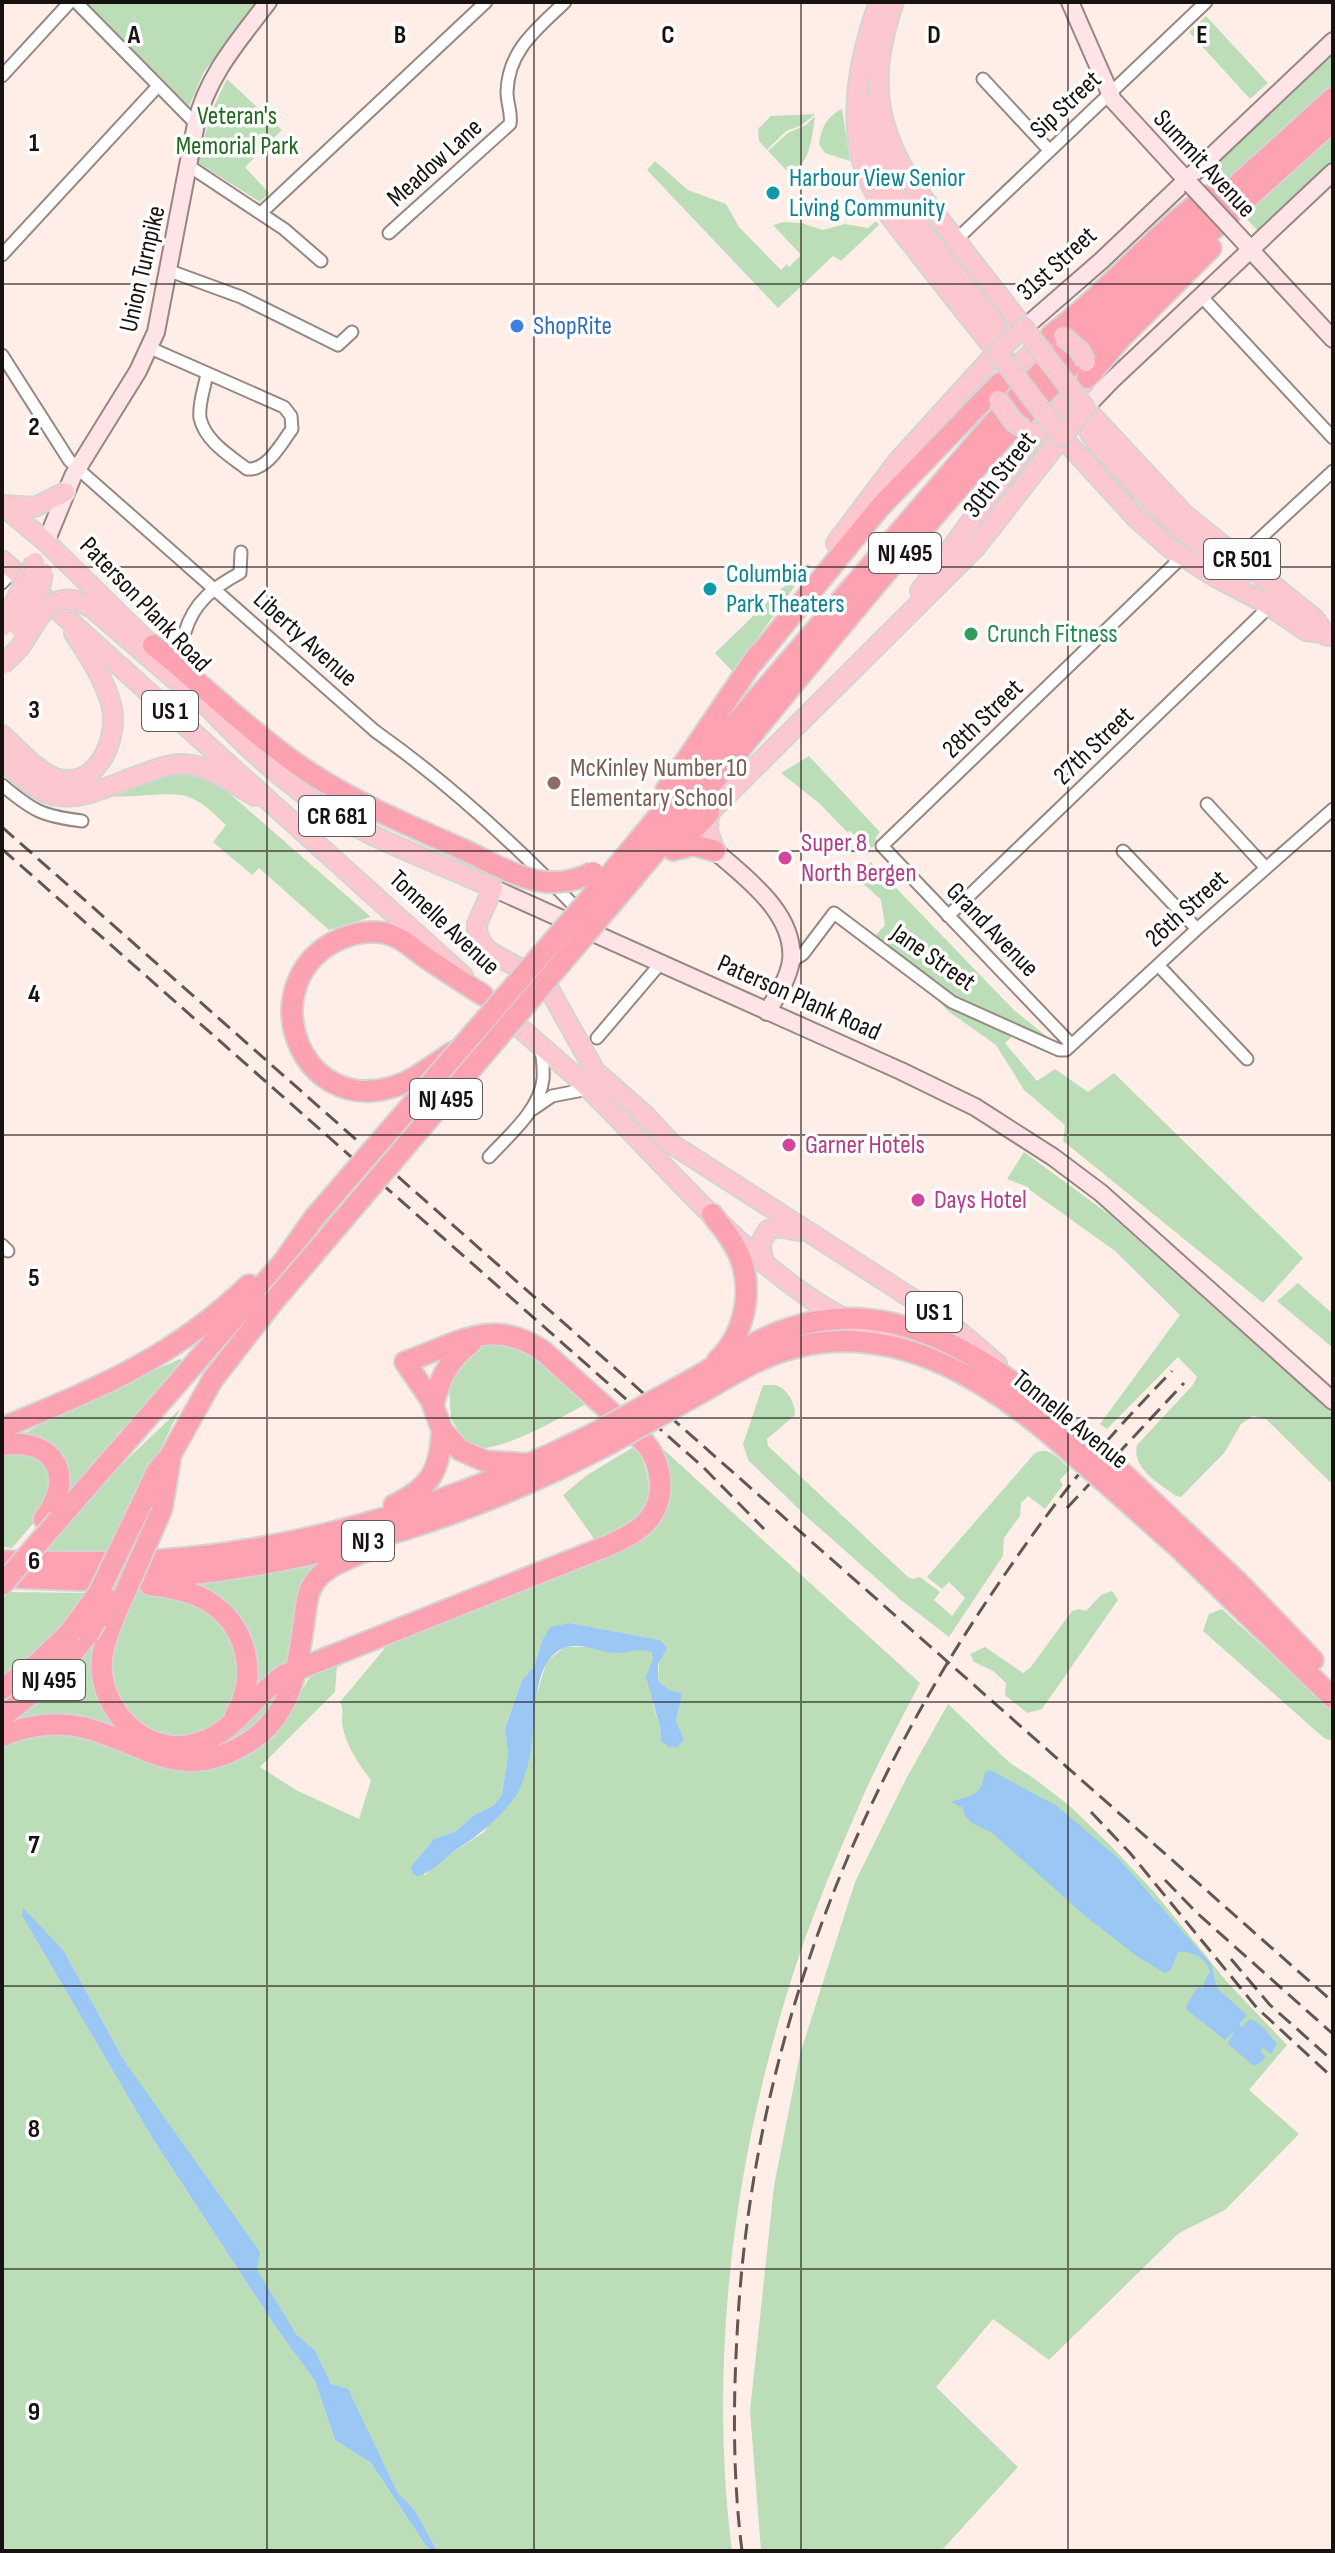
<svg xmlns="http://www.w3.org/2000/svg" width="1335" height="2553" font-family="'Sofia Sans Condensed',sans-serif">
  <style>
    .green { fill: #bbdeb8; fill-rule: evenodd }
    .water { fill: #9bc7f5 }
    .lines { fill: none; stroke-linecap: round; stroke-linejoin: round }
    .street-casing { stroke: #968782; stroke-width: 15 }
    .secondary-casing { stroke: #968782; stroke-width: 20 }
    .primary-casing { stroke: #d5d4d4; stroke-width: 22 }
    .highway-casing { stroke: #d5d4d4; stroke-width: 24 }
    .street { stroke: #fff; stroke-width: 11 }
    .secondary { stroke: #fee3e7; stroke-width: 16 }
    .primary { stroke: #fdc7d0; stroke-width: 18 }
    .highway { stroke: #fca2b0; stroke-width: 20 }
    .rail { stroke: #605754; stroke-width: 3; stroke-dasharray: 16 8; stroke-linecap: butt }
    .secondary-bridge-casing { stroke: #968782; stroke-width: 20; stroke-linecap: butt }
    .primary-bridge-casing { stroke: #d5d4d4; stroke-width: 22; stroke-linecap: butt }
    .highway-bridge-casing { stroke: #d5d4d4; stroke-width: 24; stroke-linecap: butt }
    .secondary-bridge { stroke: #fee3e7; stroke-width: 16 }
    .primary-bridge { stroke: #fdc7d0; stroke-width: 18 }
    .highway-bridge { stroke: #fca2b0; stroke-width: 20 }
    .grid { fill: none; stroke: #171210; stroke-width: 2; stroke-opacity: 0.55 }
    .culture-dot { fill: #0f9aa8; stroke: #fff; stroke-width: 3 }
    .shop-dot { fill: #3f7fe0; stroke: #fff; stroke-width: 3 }
    .leisure-dot { fill: #2e9e5b; stroke: #fff; stroke-width: 3 }
    .education-dot { fill: #8d6e63; stroke: #fff; stroke-width: 3 }
    .hotel-dot { fill: #d1479c; stroke: #fff; stroke-width: 3 }
    .labels { text-anchor: middle; dominant-baseline: central; stroke-width: 7; stroke-linejoin: round; paint-order: stroke }
    .shield { fill: #fff; stroke: #5d5958; stroke-width: 2 }
    .shield-label { font-size: 24px; font-weight: bold; fill: #171210 }
    .street-label { font-size: 26px; fill: #171210; stroke: #fff }
    .park-label { font-size: 26px; fill: #1f691f; stroke: #fff }
    .culture-label { font-size: 26px; fill: #0d838f; stroke: #fff; text-anchor: start }
    .shop-label { font-size: 26px; fill: #366cbe; stroke: #fff; text-anchor: start }
    .leisure-label { font-size: 26px; fill: #27864d; stroke: #fff; text-anchor: start }
    .education-label { font-size: 26px; fill: #785e54; stroke: #fff; text-anchor: start }
    .hotel-label { font-size: 26px; fill: #b23c85; stroke: #fff; text-anchor: start }
    .grid-label { font-size: 26px; text-anchor: middle; font-weight: bold; fill: #171210; stroke: #fff; stroke-width: 7; stroke-linejoin: round; paint-order: stroke }
  </style>
  <rect width="100%" height="100%" fill="#ffeee8"/>
  <path class="green" d="M85,2H256L204,72L189,106Z
    M1206,16L1268,83L1250,99L1189,32Z
    M1333,50V160L1258,231L1202,173Z
    M227,79L282,130L245,167L269,193L260,202L197,162L213,108Z
    M842,109L850,161L825,153L819,144C821,128 827,116 842,109Z
    M815,114L802,125L786,131L767,150L759,141L758,129L771,116Z
    M815,116C812,135 811,169 787,171L768,151L788,133L806,125Z
    M655,161L688,190L726,204L739,227L781,270L787,264L789,267L801,255L773,225L783,222L801,223L823,230L845,224L868,228L876,221L879,225L841,261L833,256L778,308L647,170Z
    M1039,443H1044L1047,446L949,566L1035,446Z
    M807,564L810,565L733,672L715,653Z
    M809,756L880,832L875,838L878,841L872,848L858,836L856,837L850,831L847,832L820,804L781,773Z
    M180,773L201,776L221,786L371,917L329,930L259,868L252,875L213,842L226,825C216,816 204,803 191,798C173,789 132,799 110,796L164,776Z
    M871,862L1014,1010L1056,1044L1014,1035L1005,1043L1037,1081L1055,1069L1088,1092L1114,1073L1303,1258L1263,1303L1063,1141L1065,1125L1024,1090L996,1045L948,1011L876,935L885,925L881,900L855,876Z
    M1024,1152L1110,1215L1333,1414V1485L1266,1419L1253,1416L1241,1424L1225,1452L1181,1497L1176,1496C1160,1484 1131,1468 1137,1445L1192,1386L1197,1377L1178,1357L1107,1429L1100,1424L1180,1315L1115,1251L1023,1185L1007,1179Z
    M1298,1283L1333,1314V1348L1277,1301Z
    M497,1340L517,1345L592,1401C556,1419 518,1445 477,1449L463,1439L451,1418L449,1389L458,1365L478,1344Z
    M180,1359L182,1360L59,1507L43,1442L25,1433L82,1402Z
    M763,1385C768,1385 773,1384 778,1386C788,1390 796,1405 795,1415L767,1439L768,1446L908,1577L913,1579L920,1577L940,1592L934,1600L952,1616L965,1598L949,1582L942,1589L927,1577L1034,1454C1048,1444 1059,1459 1070,1469L1060,1480L1063,1485L1045,1509L1028,1496L1021,1503L1020,1516L1004,1538L1003,1556L949,1637L901,1600L808,1518L748,1460L743,1444Z
    M180,1409L111,1550H43L115,1471Z
    M632,1448L638,1449C662,1505 644,1516 595,1540L563,1495L587,1475Z
    M663,1449L920,1683C899,1724 876,1765 858,1808C831,1870 804,1935 785,2000C732,2176 709,2368 732,2551H437L415,2510L398,2493L348,2390L331,2384L315,2350L297,2335L125,2062L64,1951L22,1916L151,2136L277,2329L315,2381L335,2440L371,2463L426,2546L432,2551H2V1745L39,1733H82L177,1768L228,1764L275,1737L308,1680L324,1665L337,1666L335,1692L260,1767L296,1790L359,1819L371,1780C358,1763 344,1743 342,1721C342,1713 344,1710 340,1702L395,1636L645,1535L671,1493ZM570,1623L660,1640L658,1681L670,1690L681,1693L676,1721L684,1739L661,1741L660,1727L653,1705V1659L651,1652L639,1648L616,1653L592,1647H565L547,1661L535,1699L531,1752L484,1832L440,1861L425,1875L412,1867L434,1839L456,1831L474,1815L494,1805L502,1794L508,1754L505,1727L522,1680L534,1667L542,1641Z
    M21,1450L45,1461L52,1482L44,1511L12,1548L2,1547V1452Z
    M335,1560L302,1596L288,1650L291,1664L245,1706L254,1667L199,1590L200,1585Z
    M134,1589C174,1593 213,1600 231,1640C234,1646 241,1656 241,1663C242,1669 238,1680 236,1687C220,1767 111,1742 111,1659C111,1635 126,1611 134,1589Z
    M1112,1591L1118,1600L1042,1709L1027,1713L1005,1695L1006,1683L993,1671L974,1662L970,1654L985,1647L1023,1673L1030,1668L1072,1611L1079,1609L1086,1611L1101,1595Z
    M8,1592L89,1593C67,1625 37,1658 2,1677V1599Z
    M1222,1609L1333,1711V1741L1324,1738L1203,1631L1209,1614Z
    M106,1620H109C102,1634 95,1650 96,1667C97,1722 152,1767 207,1746C235,1735 256,1708 277,1688L283,1683L287,1687C262,1736 218,1767 161,1751C133,1744 107,1726 79,1721C56,1717 34,1721 11,1726L10,1723L54,1685Z
    M948,1704L1010,1763L1035,1779L1071,1807L1113,1848L1155,1893L1228,1983L1287,2045L1249,2090L1299,2134L1225,2210L1179,2233L1049,2360L993,2319L936,2387L1018,2467L941,2551H761L750,2411L774,2186L800,2054L855,1882L907,1777Z"/>
  <path class="water" d="M570,1623L660,1640L667,1648L658,1664V1681L670,1690L682,1693L676,1721L684,1739L678,1747H669L661,1741L660,1727L646,1677L653,1659L651,1652C633,1647 630,1654 615,1653C599,1652 584,1643 567,1647C530,1657 536,1723 531,1751C529,1763 524,1781 518,1792C505,1815 478,1836 456,1850C444,1858 431,1874 417,1876L413,1874L411,1867L434,1839L456,1831L474,1815L494,1805L502,1794L508,1754L505,1728L522,1680L534,1667L542,1641L550,1627Z
    M990,1770L1057,1806L1119,1859L1211,1964L1217,1988L1247,2015L1240,2023V2026L1242,2027L1250,2019C1262,2023 1268,2034 1277,2044L1271,2054L1263,2048L1260,2050L1265,2057L1262,2062L1254,2066L1229,2045L1228,2042L1235,2030L1225,2040L1187,2010L1186,2006L1198,1987L1204,1989V1982L1210,1972C1207,1958 1191,1950 1178,1952L1170,1971L1165,1973L1138,1957L1084,1915L991,1832C980,1827 964,1822 963,1808L951,1802C972,1794 980,1799 985,1772Z
    M23,1908L64,1951L125,2062L260,2252L257,2270L297,2335L315,2350L331,2384L348,2389L398,2493L415,2510L437,2551H432L426,2546L371,2463L335,2440L315,2381L277,2329L151,2136L22,1916Z"/>
  <g class="lines">
    <defs>
      <path id="street" d="M76,2L196,124
        M2,76L70,2
        M983,79L1049,150
        M189,166L284,229L321,261
        M261,213L486,2
        M389,233L510,124C512,113 507,104 507,92C508,50 538,28 565,2
        M956,240L1206,2
        M2,255L158,86
        M170,271L241,297L338,345L352,332
        M1201,296L1333,438
        M150,348L207,373
        M2,355L69,460L77,468L375,731C450,784 517,846 580,912
        M207,373L284,407L291,416L292,429C281,444 267,471 247,469C230,456 205,441 200,418C198,404 205,387 207,373Z
        M1240,557L1333,471
        M2,583L14,570
        M185,632C194,602 214,587 240,573L241,552
        M2,785C33,811 42,816 82,821
        M1207,804L1266,868
        M1123,851L1197,929
        M948,916L1270,606
        M790,962L803,954L834,913L952,1002L1059,1050H1066L1197,929L1333,809
        M1158,965L1247,1059
        M597,1038L660,964
        M1071,1044L882,846L1182,557
        M533,1109L552,1096L588,1089
        M489,1157C508,1136 540,1110 543,1079C544,1069 542,1058 541,1047
        M2,1245L8,1251"/>
      <path id="secondary" d="M1070,2L1113,100L1191,185
        M1246,245L1333,339
        M1024,328L1101,261L1333,41
        M1085,408L1111,381L1333,172
        M46,542L73,476L138,371L156,332L196,124C207,76 239,40 268,2
        M715,851C746,878 796,914 791,961C788,980 776,997 767,1012
        M493,888L901,1071L975,1107L1053,1157L1101,1193L1333,1401"/>
      <path id="primary" d="M894,2C869,74 873,125 916,189L1024,328
        M866,106C872,166 899,202 935,248C955,273 975,299 995,325L1002,340L1004,359
        M1000,382L1049,337
        M1081,406C1082,432 1103,449 1120,468C1156,509 1195,546 1244,573
        M1085,408L1185,515L1314,618L1327,636
        M2,505L46,542L160,654
        M2,505L35,507L65,492
        M836,543L897,462L997,352C971,320 946,288 921,256C903,232 881,209 869,181C845,125 859,57 879,2
        M2,560L463,976
        M920,591L1029,442L1087,378
        M74,600L92,608L188,691
        M182,679C227,728 276,779 332,813C382,844 440,863 493,888L477,924V931L481,942L490,952L530,974L549,989L595,1071L645,1115L672,1144
        M2,735C18,749 35,770 55,778C97,792 120,737 111,704C104,678 88,655 74,633
        M2,759C14,770 26,782 40,790C71,808 110,785 140,775C154,770 167,764 182,764C210,765 231,783 255,796
        M715,851L708,831L709,813L976,547L1062,437L1136,518L1171,549L1217,578L1265,603L1306,631L1323,633
        M502,1012C535,1042 571,1070 602,1102C666,1166 726,1238 800,1291C830,1313 863,1329 896,1344
        M664,1139L947,1321L997,1364
        M764,1263L760,1244L768,1230L778,1227L799,1231"/>
      <path id="highway" d="M1051,335C1107,293 1150,238 1207,196
        M1087,378L1121,338L1211,248
        M153,645C204,686 250,732 304,769C353,802 408,825 462,849
        M751,665L880,507L1000,383
        M666,790L758,654
        M674,849L709,813
        M673,850L693,845L715,851
        M604,882L735,724L993,423L1041,372L1140,273L1333,98
        M619,895C762,726 898,549 1050,387C1139,293 1237,208 1333,121
        M453,1052C433,1065 413,1082 389,1088C300,1112 254,989 332,943C348,934 366,930 385,933C402,937 413,949 426,958C445,971 464,983 483,995
        M712,1214C719,1224 728,1234 734,1245C756,1282 747,1332 717,1361
        M682,1385C716,1367 749,1343 784,1330C898,1289 996,1364 1078,1435
        M695,1396C724,1380 752,1361 783,1351C890,1316 989,1380 1066,1448
        M433,1406C440,1378 448,1360 471,1343
        M2,1428C98,1388 172,1359 249,1285
        M2,1445C56,1437 76,1477 44,1519
        M1127,1477L1239,1583L1313,1660
        M1115,1491L1180,1549L1333,1698
        M142,1503L157,1471L170,1456L213,1379L273,1302
        M394,1505C431,1487 440,1471 442,1430
        M158,1518L162,1508L170,1460
        M59,1519L284,1261L314,1218
        M2,1561C63,1562 124,1564 185,1558C329,1544 468,1497 597,1432
        M2,1577C38,1578 75,1581 111,1580C287,1573 454,1526 609,1444
        M150,1585C169,1587 187,1590 204,1599C247,1622 259,1675 235,1716
        M113,1620C107,1637 100,1654 102,1673C107,1719 152,1758 198,1743C235,1732 254,1695 284,1675L607,1546C622,1539 639,1532 649,1519C667,1496 662,1464 645,1443L543,1351C492,1316 457,1344 405,1362L431,1400L442,1430L460,1450L485,1461L529,1464
        M2,1689L39,1662L69,1633
        M2,1717L55,1675L88,1634
        M2,1736C27,1725 58,1721 86,1728C146,1744 181,1784 247,1743C292,1716 297,1669 304,1622C306,1610 306,1596 312,1586C323,1566 348,1559 368,1550"/>
    </defs>
    <use href="#street" class="street-casing"/>
    <use href="#secondary" class="secondary-casing"/>
    <use href="#primary" class="primary-casing"/>
    <use href="#highway" class="highway-casing"/>
    <use href="#street" class="street"/>
    <use href="#secondary" class="secondary"/>
    <use href="#primary" class="primary"/>
    <use href="#highway" class="highway"/>
    <path class="rail" d="M2,827L1333,2002
      M2,849L703,1467L764,1529
      M1067,1508L1184,1383
      M1091,1812L1130,1853L1257,2008L1333,2078
      M1165,1880L1197,1913L1333,2034
      M1231,1959L1270,2005L1333,2061
      M742,2551C733,2480 733,2407 737,2336C750,2064 845,1807 999,1583C1031,1536 1064,1490 1101,1448C1124,1421 1148,1396 1172,1371"/>
    <defs>
      <path id="secondary-bridge" d="M1191,185L1245,243"/>
      <path id="primary-bridge" d="M1024,328L1085,408L1062,437L997,352Z
        M1063,336L1081,352L1086,362
        M998,400L1014,422L1024,429
        M2,627L35,562
        M19,628L41,584L43,572
        M2,665C8,659 15,653 20,647C35,627 44,595 74,600"/>
      <path id="highway-bridge" d="M462,849C506,869 545,898 593,872
        M314,1218L604,882
        M273,1302L619,895
        M597,1432L682,1385
        M1078,1435L1127,1477
        M609,1444L695,1396
        M1066,1448L1115,1491
        M2,1585L59,1519
        M113,1620L158,1518
        M69,1633L98,1594L142,1503
        M88,1634L109,1600"/>
    </defs>
    <use href="#secondary-bridge" class="secondary-bridge-casing"/>
    <use href="#primary-bridge" class="primary-bridge-casing"/>
    <use href="#highway-bridge" class="highway-bridge-casing"/>
    <use href="#secondary-bridge" class="secondary-bridge"/>
    <use href="#primary-bridge" class="primary-bridge"/>
    <use href="#highway-bridge" class="highway-bridge"/>
  </g>
  <path class="grid" d="M267,2V2551M534,2V2551M801,2V2551M1068,2V2551M2,284H1333M2,567H1333M2,851H1333M2,1135H1333M2,1418H1333M2,1702H1333M2,1986H1333M2,2269H1333"/>
  <g class="culture-dot">
    <circle cx="773" cy="193" r="8"/>
    <circle cx="710" cy="589" r="8"/>
  </g>
  <circle class="shop-dot" cx="517" cy="326" r="8"/>
  <circle class="leisure-dot" cx="971" cy="634" r="8"/>
  <circle class="education-dot" cx="554" cy="783" r="8"/>
  <g class="hotel-dot">
    <circle cx="785" cy="858" r="8"/>
    <circle cx="789" cy="1145" r="8"/>
    <circle cx="918" cy="1200" r="8"/>
  </g>
  <g class="labels">
    <g class="shield">
      <rect x="869" y="533" width="72" height="40" rx="6"/>
      <rect x="1204" y="539" width="76" height="40" rx="6"/>
      <rect x="142" y="691" width="56" height="40" rx="6"/>
      <rect x="299" y="796" width="76" height="40" rx="6"/>
      <rect x="410" y="1079" width="72" height="40" rx="6"/>
      <rect x="906" y="1292" width="56" height="40" rx="6"/>
      <rect x="342" y="1521" width="52" height="40" rx="6"/>
      <rect x="13" y="1660" width="72" height="40" rx="6"/>
    </g>
    <g class="shield-label">
      <text x="905" y="553">NJ 495</text>
      <text x="1242" y="559">CR 501</text>
      <text x="170" y="711">US 1</text>
      <text x="337" y="816">CR 681</text>
      <text x="446" y="1099">NJ 495</text>
      <text x="934" y="1312">US 1</text>
      <text x="368" y="1541">NJ 3</text>
      <text x="49" y="1680">NJ 495</text>
    </g>
    <g class="street-label">
      <text transform="translate(1066 105) rotate(-43)">Sip Street</text>
      <text transform="translate(435 163) rotate(-42)">Meadow Lane</text>
      <text transform="translate(1204 164) rotate(47)">Summit Avenue</text>
      <text transform="translate(1057 264) rotate(-42)">31st Street</text>
      <text transform="translate(143 269) rotate(-77)">Union Turnpike</text>
      <text transform="translate(1000 475) rotate(-52)">30th Street</text>
      <text transform="translate(145 605) rotate(46)">Paterson Plank Road</text>
      <text transform="translate(305 639) rotate(42)">Liberty Avenue</text>
      <text transform="translate(983 719) rotate(-44)">28th Street</text>
      <text transform="translate(1094 746) rotate(-44)">27th Street</text>
      <text transform="translate(1187 909) rotate(-42)">26th Street</text>
      <text transform="translate(444 923) rotate(43)">Tonnelle Avenue</text>
      <text transform="translate(992 930) rotate(46)">Grand Avenue</text>
      <text transform="translate(933 958) rotate(35)">Jane Street</text>
      <text transform="translate(799 998) rotate(24)">Paterson Plank Road</text>
      <text transform="translate(1070 1420) rotate(39)">Tonnelle Avenue</text>
    </g>
    <g class="park-label">
      <text x="237" y="116">Veteran's<tspan x="237" dy="30">Memorial Park</tspan></text>
    </g>
    <g class="culture-label">
      <text x="789" y="178">Harbour View Senior<tspan x="789" dy="30">Living Community</tspan></text>
      <text x="726" y="574">Columbia<tspan x="726" dy="30">Park Theaters</tspan></text>
    </g>
    <g class="shop-label">
      <text x="533" y="326">ShopRite</text>
    </g>
    <g class="leisure-label">
      <text x="987" y="634">Crunch Fitness</text>
    </g>
    <g class="education-label">
      <text x="570" y="768">McKinley Number 10<tspan x="570" dy="30">Elementary School</tspan></text>
    </g>
    <g class="hotel-label">
      <text x="801" y="843">Super 8<tspan x="801" dy="30">North Bergen</tspan></text>
      <text x="805" y="1145">Garner Hotels</text>
      <text x="934" y="1200">Days Hotel</text>
    </g>
  </g>
  <g class="grid-label">
    <text x="134" y="43">A</text>
    <text x="400" y="43">B</text>
    <text x="668" y="43">C</text>
    <text x="934" y="43">D</text>
    <text x="1202" y="43">E</text>
    <text x="34" y="151">1</text>
    <text x="34" y="435">2</text>
    <text x="34" y="718">3</text>
    <text x="34" y="1002">4</text>
    <text x="34" y="1286">5</text>
    <text x="34" y="1569">6</text>
    <text x="34" y="1853">7</text>
    <text x="34" y="2137">8</text>
    <text x="34" y="2420">9</text>
  </g>
  <rect width="1335" height="2553" fill="none" stroke="#171210" stroke-width="8"/>
</svg>
